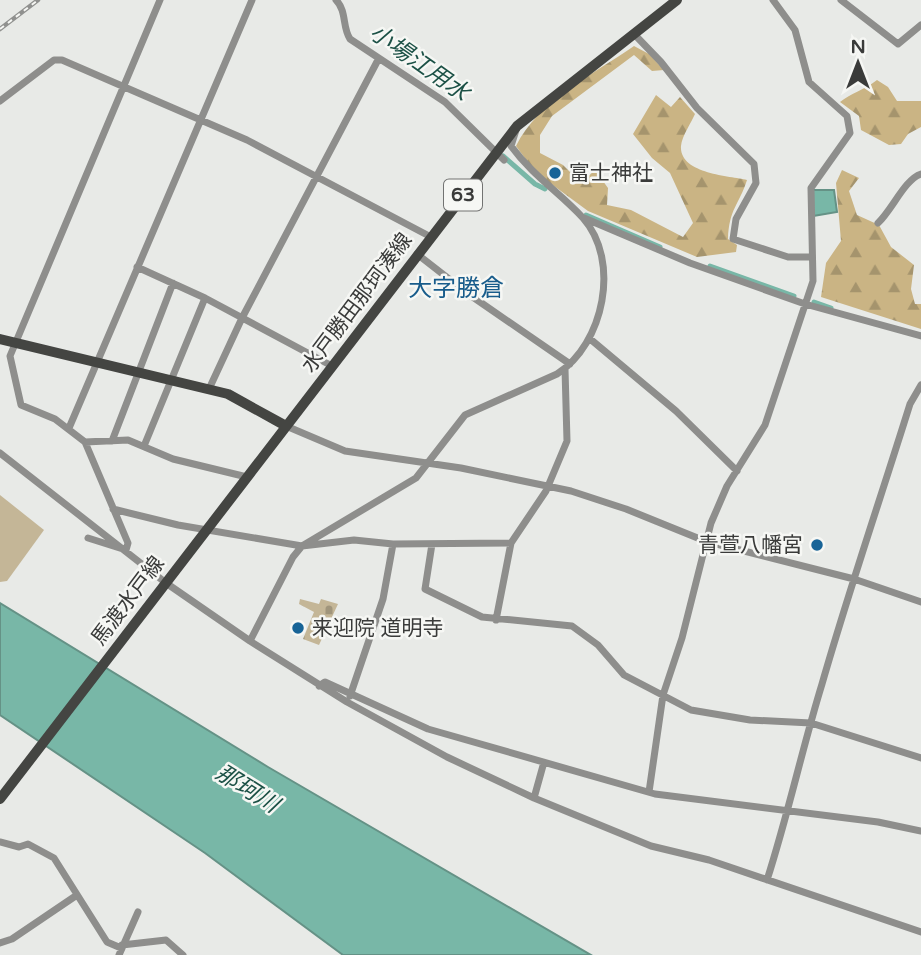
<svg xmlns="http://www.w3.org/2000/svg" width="921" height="955" font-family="'Varela Round','Noto Sans JP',sans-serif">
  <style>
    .forest { fill: url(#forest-firs) }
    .cemetery { fill: url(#cemetery-stones) }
    .pitch { fill: #c4b697 }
    .water { fill: #78b7a7; stroke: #659286; stroke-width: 2 }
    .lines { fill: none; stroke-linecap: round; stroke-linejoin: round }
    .canal { stroke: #78b7a7; stroke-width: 5 }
    .minor { stroke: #8e8e8c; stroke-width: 7 }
    .major { stroke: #444542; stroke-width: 10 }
    .rail-casing { stroke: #90918f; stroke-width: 4.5 }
    .rail { stroke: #f6f7f4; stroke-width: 2; stroke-dasharray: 5; stroke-linecap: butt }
    .poi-dot { fill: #186497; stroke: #f6f7f4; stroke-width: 2.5 }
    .labels { text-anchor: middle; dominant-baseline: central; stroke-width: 5; stroke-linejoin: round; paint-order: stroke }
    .shield { fill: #f6f7f4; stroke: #727372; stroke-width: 2 }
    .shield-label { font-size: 19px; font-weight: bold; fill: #3a3b3a }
    .poi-label { font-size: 21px; fill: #3a3b3a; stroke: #f6f7f4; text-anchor: start }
    .street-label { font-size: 21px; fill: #3a3b3a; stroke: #f6f7f4 }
    .water-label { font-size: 23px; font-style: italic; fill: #1c5146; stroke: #f6f7f4 }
    .quarter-label { font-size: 24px; fill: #185c8b; stroke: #f6f7f4 }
  </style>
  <defs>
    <pattern id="forest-firs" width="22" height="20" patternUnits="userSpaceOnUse" patternTransform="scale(1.75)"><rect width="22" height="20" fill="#cab484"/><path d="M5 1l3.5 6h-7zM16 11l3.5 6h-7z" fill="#a5946d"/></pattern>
    <pattern id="cemetery-stones" width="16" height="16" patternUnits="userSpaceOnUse" patternTransform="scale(1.75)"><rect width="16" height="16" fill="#c4b697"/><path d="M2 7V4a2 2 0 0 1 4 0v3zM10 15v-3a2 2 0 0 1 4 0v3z" fill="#a0957c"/></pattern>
  </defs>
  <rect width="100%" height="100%" fill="#e8eae7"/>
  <path class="forest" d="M634,46L649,54L664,70L652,71L634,55L552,116L540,135V153L563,165L581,183L595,170L608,188L607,205L631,210L683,237L693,223L670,173L652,158L633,134L656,95L671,107L680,97L695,114C691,123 682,136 681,146C679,174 730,176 747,180C739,205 729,209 728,239L737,245L736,252L697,257L588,211L535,172L516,146C538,101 594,74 634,46Z
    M877,80L888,87L897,101H921V127L908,134L901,144L889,145L861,130L859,116L840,102C851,93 864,90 877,80Z
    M842,170L859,178L849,191L857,215L879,225L891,247L914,265L911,289L915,304H921V329L821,297L826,263L841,241L836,183Z"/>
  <path class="cemetery" d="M300,599L319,604L321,599L338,604L319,645L303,639L314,612L299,604Z"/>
  <path class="pitch" d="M0,495L44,530L7,581L0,582Z"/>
  <path class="water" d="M813,190H834L837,212L813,216Z
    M0,603L268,767L591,955H343L205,853L0,715Z"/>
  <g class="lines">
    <path class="canal" d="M503,156L535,184L545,189
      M586,215L660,247
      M710,266L794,296
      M814,302L831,308"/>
    <path class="minor" d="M336,0C347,11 342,27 350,39L445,102L504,160
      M841,0L898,44L921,25
      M635,35L661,62L697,108L754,164L756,183L736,219L733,239L788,257H812
      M0,101L54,60H62L247,140L431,237
      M584,218L690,263L805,304L921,336
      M878,223C892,210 905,179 921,174
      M417,254L467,293L570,364
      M137,267L205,298L332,366
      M589,338L676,411L737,471
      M209,389L242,318L379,58
      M286,426L345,451L461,468L571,491L626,509L705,541L854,579L921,602
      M69,428L252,0
      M112,441L173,283
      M85,442L128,440L173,459L247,477
      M144,446L205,298
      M0,453L166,583L250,641L347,702L447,757L534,798L651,846L709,860L921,932
      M113,509L178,525L302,546L354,540L393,544L511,543
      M88,538L126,550L128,543L85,442L55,419L21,405L10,356L160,0
      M432,544L425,589L482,617L572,626L598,645L624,675L691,710L750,720L811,723L921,758
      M496,620L511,543L546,491L567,441L565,369
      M250,641L293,557L302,546L416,478L465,415L557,374C604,344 621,261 583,218C559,192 533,176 511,146L517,127
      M319,686L325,682L428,729L655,794L878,822L921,831
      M350,696L383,599L393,544
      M649,792L663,695L682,638L711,523L727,486L765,425L813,281L811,188L850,133L847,116L809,82L795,30L773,0
      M534,798L544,762
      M0,842L19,847L28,844L54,858L107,942L121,948
      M767,880C788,815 802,749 822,684C849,590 881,497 910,404L921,385
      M0,943L12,939L77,895
      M122,945L166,940L183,955
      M119,955L138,912"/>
    <path class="major" d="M0,339L228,394L286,426
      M0,799L517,126L677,0"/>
    <defs>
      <path id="rail" d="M0,29L38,0"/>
    </defs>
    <use href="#rail" class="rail-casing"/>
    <use href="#rail" class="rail"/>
  </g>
  <g class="poi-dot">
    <circle cx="555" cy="173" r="7"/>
    <circle cx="817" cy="545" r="7"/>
    <circle cx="298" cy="628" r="7"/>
  </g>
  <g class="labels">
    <rect class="shield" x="444" y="179.5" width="38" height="31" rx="5"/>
    <g class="shield-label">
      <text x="463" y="195">63</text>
    </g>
    <g class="poi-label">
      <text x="569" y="173">富士神社</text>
      <text x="803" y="545" text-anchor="end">青萱八幡宮</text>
      <text x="312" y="628">来迎院 道明寺</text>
    </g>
    <g class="street-label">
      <text transform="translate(357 303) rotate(-53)">水戸勝田那珂湊線</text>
      <text transform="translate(128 601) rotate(-53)">馬渡水戸線</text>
    </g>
    <g class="water-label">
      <text transform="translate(419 63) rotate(35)">小場江用水</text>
      <text transform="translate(247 789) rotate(32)">那珂川</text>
    </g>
    <g class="quarter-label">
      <text x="456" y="288">大字勝倉</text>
    </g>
  </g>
  <g transform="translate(858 63)" stroke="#f6f7f4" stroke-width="5" paint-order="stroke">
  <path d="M0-5L12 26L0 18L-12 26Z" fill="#3a3b3a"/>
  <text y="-10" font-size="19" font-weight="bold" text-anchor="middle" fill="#3a3b3a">N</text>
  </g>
</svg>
